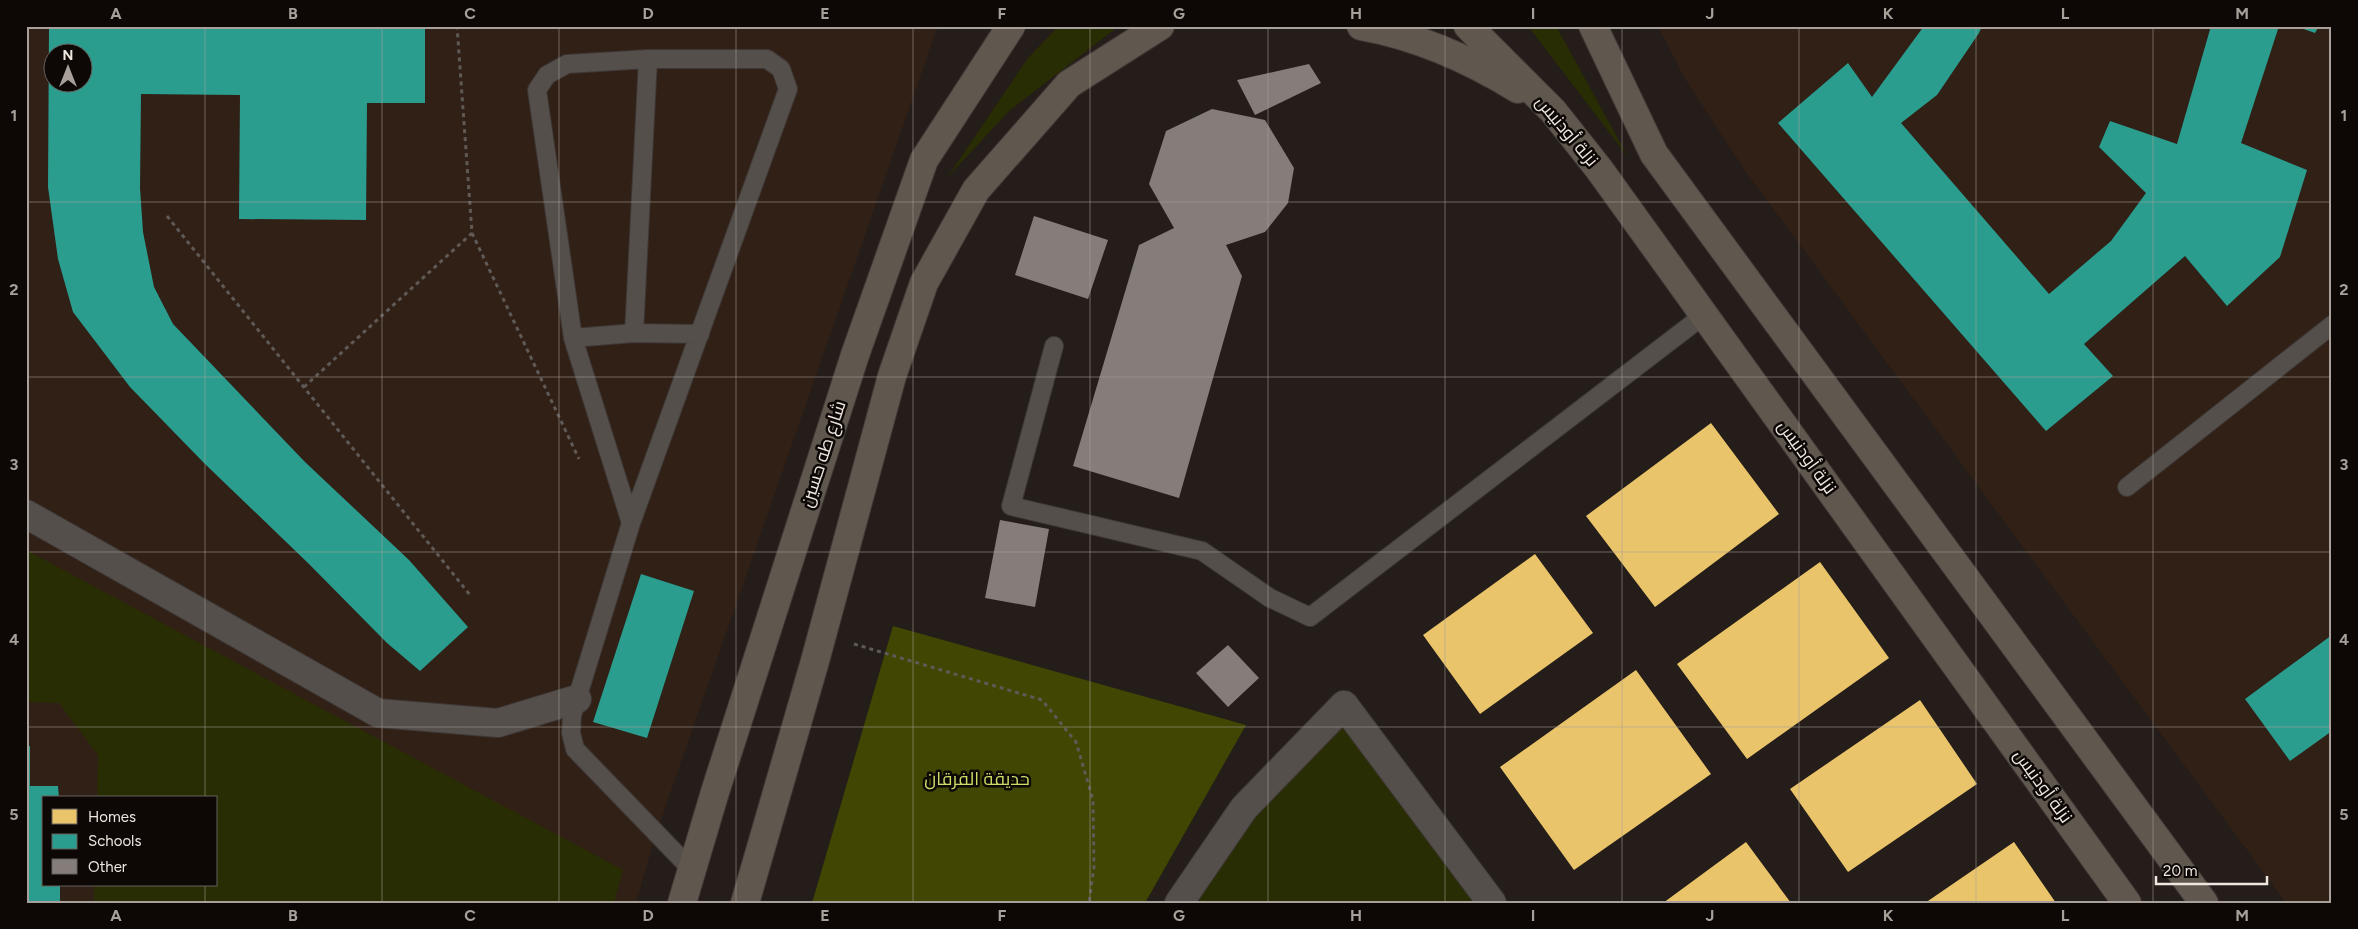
<svg xmlns="http://www.w3.org/2000/svg" width="2358" height="929" font-family="Figtree,Cairo,sans-serif">
  <style>
    .built { fill: #312016; fill-rule: evenodd }
    .green { fill: #292d03 }
    .forest { fill: #414603 }
    .homes { fill: #e9c46a }
    .schools { fill: #2a9d8f; fill-rule: evenodd }
    .building { fill: #847d7a }
    .lines { fill: none; stroke-linecap: round; stroke-linejoin: round }
    .lane-casing { stroke: #3e3735; stroke-width: 20 }
    .street-casing { stroke: #3e3735; stroke-width: 30 }
    .primary-casing { stroke: #3e3735; stroke-width: 30 }
    .path { stroke: #605a57; stroke-width: 3; stroke-dasharray: 4 4; stroke-linecap: butt }
    .lane { stroke: #544f4b; stroke-width: 18 }
    .street { stroke: #544f4b; stroke-width: 28 }
    .primary { stroke: #60584e; stroke-width: 28 }
    .grid { fill: none; stroke: #a8a09a; stroke-width: 1; stroke-opacity: 0.55 }
    .labels { text-anchor: middle; dominant-baseline: central; stroke-width: 5; stroke-linejoin: round; paint-order: stroke }
    .street-label { font-size: 18px; fill: #efe6e0; stroke: #0d0805 }
    .park-label { font-size: 18px; fill: #cdde66; stroke: #0d0805 }
    .neatline { fill: none; stroke: #a8a09a; stroke-width: 2 }
    .grid-label { font-size: 16px; text-anchor: middle; font-weight: bold; fill: #a8a09a }
  </style>
  <rect width="100%" height="100%" fill="#241d19"/>
  <path class="built" d="M26,26H938L656,834L636,903H26ZM52,52H82V82H52ZM44,798H216V885H44Z
    M1658,26H2332V903H2286L1746,172L1685,79Z"/>
  <path class="green" d="M1059,26H1119L1009,111L947,178L1028,58Z
    M1528,26H1556L1628,157Z
    M26,550L623,870L614,903H94V885H216V798H97L98,755L59,703L26,702Z
    M1344,705L1492,903H1179Z"/>
  <path class="forest" d="M893,626L1246,725L1145,903H812Z"/>
  <path class="homes" d="M1711,423L1779,514L1655,607L1586,516Z
    M1535,554L1593,633L1480,714L1423,635Z
    M1820,562L1889,658L1747,759L1677,664Z
    M1636,670L1711,774L1574,870L1500,767Z
    M1920,700L1977,784L1848,872L1790,789Z
    M1746,842L1791,903H1663Z
    M2014,842L2056,903H1925Z"/>
  <path class="schools" d="M49,26H425V103H367L366,220L239,219L240,95L141,94L140,188L143,232L154,287L173,324L305,462L409,560L468,627L420,671L387,643L309,564L205,464L130,387L73,312L58,259L48,187ZM52,52H82V82H52Z
    M1924,26H1982L1979,33L1937,95L1901,123L2049,294L2111,241L2146,193L2099,147L2110,121L2177,144L2211,26H2279L2241,143L2307,170L2280,257L2227,306L2185,256L2084,344L2113,376L2046,431L1778,123L1848,63L1872,97Z
    M2295,26H2319L2315,33Z
    M641,574L694,591L647,738L593,722Z
    M2332,635V731L2290,761L2245,699Z
    M26,746H30V786H58L59,798H44V885H60V903H26Z"/>
  <path class="building" d="M1309,64L1321,83L1255,115L1237,80Z
    M1212,109L1265,120L1294,168L1288,203L1265,232L1226,245L1242,276L1179,498L1073,466L1139,245L1174,228L1149,184L1166,131Z
    M1034,216L1108,240L1088,299L1015,275Z
    M1000,520L1049,529L1035,607L985,598Z
    M1228,645L1259,678L1228,707L1196,673Z"/>
  <g class="lines">
    <defs>
      <path id="lane" d="M634,333L700,334
        M573,338L634,333L648,59
        M1054,346L1011,506L1202,551L1270,598L1310,617L1704,315
        M2127,487L2332,325
        M631,523L788,89L781,69L767,59H648L567,64L547,75L537,90L573,338L631,523L572,715L571,733L575,749L692,870"/>
      <path id="street" d="M26,514L378,713L498,723L577,699
        M1179,903L1244,808L1344,705L1492,903"/>
      <path id="primary" d="M1361,26C1416,36 1471,60 1518,89
        M1468,26L1553,111L1599,169L2127,903
        M1593,26L1654,154L2204,903
        M682,903L715,792L855,355L924,160L1011,26
        M745,903L815,661L892,376L924,283L976,190L1069,84L1160,26"/>
    </defs>
    <use href="#lane" class="lane-casing"/>
    <use href="#street" class="street-casing"/>
    <use href="#primary" class="primary-casing"/>
    <path class="path" d="M167,216L470,595
      M472,233L579,459
      M304,387L472,233L457,26
      M854,644L1042,700L1076,742L1093,800L1094,867L1089,903"/>
    <use href="#lane" class="lane"/>
    <use href="#street" class="street"/>
    <use href="#primary" class="primary"/>
  </g>
  <path class="grid" d="M205,26V798M382,26V903M559,26V903M736,26V903M913,26V903M1090,26V903M1268,26V903M1445,26V903M1622,26V903M1799,26V903M1976,26V903M2153,26V903M26,202H2332M26,377H2332M26,552H2332M26,727H2332M205,885V903"/>
  <g class="labels">
    <g class="street-label">
      <text transform="translate(1567 131) rotate(50)">نزلة أودنيس</text>
      <text transform="translate(823 454) rotate(-72)">شارع طه حسين</text>
      <text transform="translate(1807 457) rotate(54)">نزلة أودنيس</text>
      <text transform="translate(2043 786) rotate(54)">نزلة أودنيس</text>
    </g>
    <g class="park-label">
      <text x="977" y="779">حديقة الفرقان</text>
    </g>
  </g>
  <rect width="2358" height="929" fill="none" stroke="#0d0805" stroke-width="55"/>
  <rect x="42" y="796" width="175" height="90" fill="#0d0805" stroke="#67615d"/>
  <rect x="52" y="809" width="25" height="15" fill="#e9c46a" stroke="#67615d"/>
  <text x="88" y="822" font-size="15" fill="#efe6e0">Homes</text>
  <rect x="52" y="834" width="25" height="15" fill="#2a9d8f" stroke="#67615d"/>
  <text x="88" y="846" font-size="15" fill="#efe6e0">Schools</text>
  <rect x="52" y="859" width="25" height="15" fill="#847d7a" stroke="#67615d"/>
  <text x="88" y="872" font-size="15" fill="#efe6e0">Other</text>
  <g transform="translate(68 68)"><circle r="24" fill="#0d0805" stroke="#67615d"/>
  <path d="M0-4L9 19L0 12L-9 19Z" fill="#a8a09a"/>
  <text y="-8" font-size="14" font-weight="bold" text-anchor="middle" fill="#efe6e0">N</text>
  </g>
  <path d="M2156 876v8h111v-8" fill="none" stroke="#efe6e0" stroke-width="2.5"/>
  <text x="2163" y="876" font-size="15" fill="#efe6e0" stroke="#0d0805" stroke-width="4" paint-order="stroke">20 m</text>
  <rect x="28" y="28" width="2302" height="874" class="neatline"/>
  <g class="grid-label">
    <text x="116" y="19">A</text>
    <text x="293" y="19">B</text>
    <text x="470" y="19">C</text>
    <text x="648" y="19">D</text>
    <text x="825" y="19">E</text>
    <text x="1002" y="19">F</text>
    <text x="1179" y="19">G</text>
    <text x="1356" y="19">H</text>
    <text x="1533" y="19">I</text>
    <text x="1710" y="19">J</text>
    <text x="1888" y="19">K</text>
    <text x="2065" y="19">L</text>
    <text x="2242" y="19">M</text>
    <text x="14" y="121">1</text>
    <text x="2344" y="121">1</text>
    <text x="14" y="295">2</text>
    <text x="2344" y="295">2</text>
    <text x="14" y="470">3</text>
    <text x="2344" y="470">3</text>
    <text x="14" y="645">4</text>
    <text x="2344" y="645">4</text>
    <text x="14" y="820">5</text>
    <text x="2344" y="820">5</text>
    <text x="116" y="921">A</text>
    <text x="293" y="921">B</text>
    <text x="470" y="921">C</text>
    <text x="648" y="921">D</text>
    <text x="825" y="921">E</text>
    <text x="1002" y="921">F</text>
    <text x="1179" y="921">G</text>
    <text x="1356" y="921">H</text>
    <text x="1533" y="921">I</text>
    <text x="1710" y="921">J</text>
    <text x="1888" y="921">K</text>
    <text x="2065" y="921">L</text>
    <text x="2242" y="921">M</text>
  </g>
</svg>
